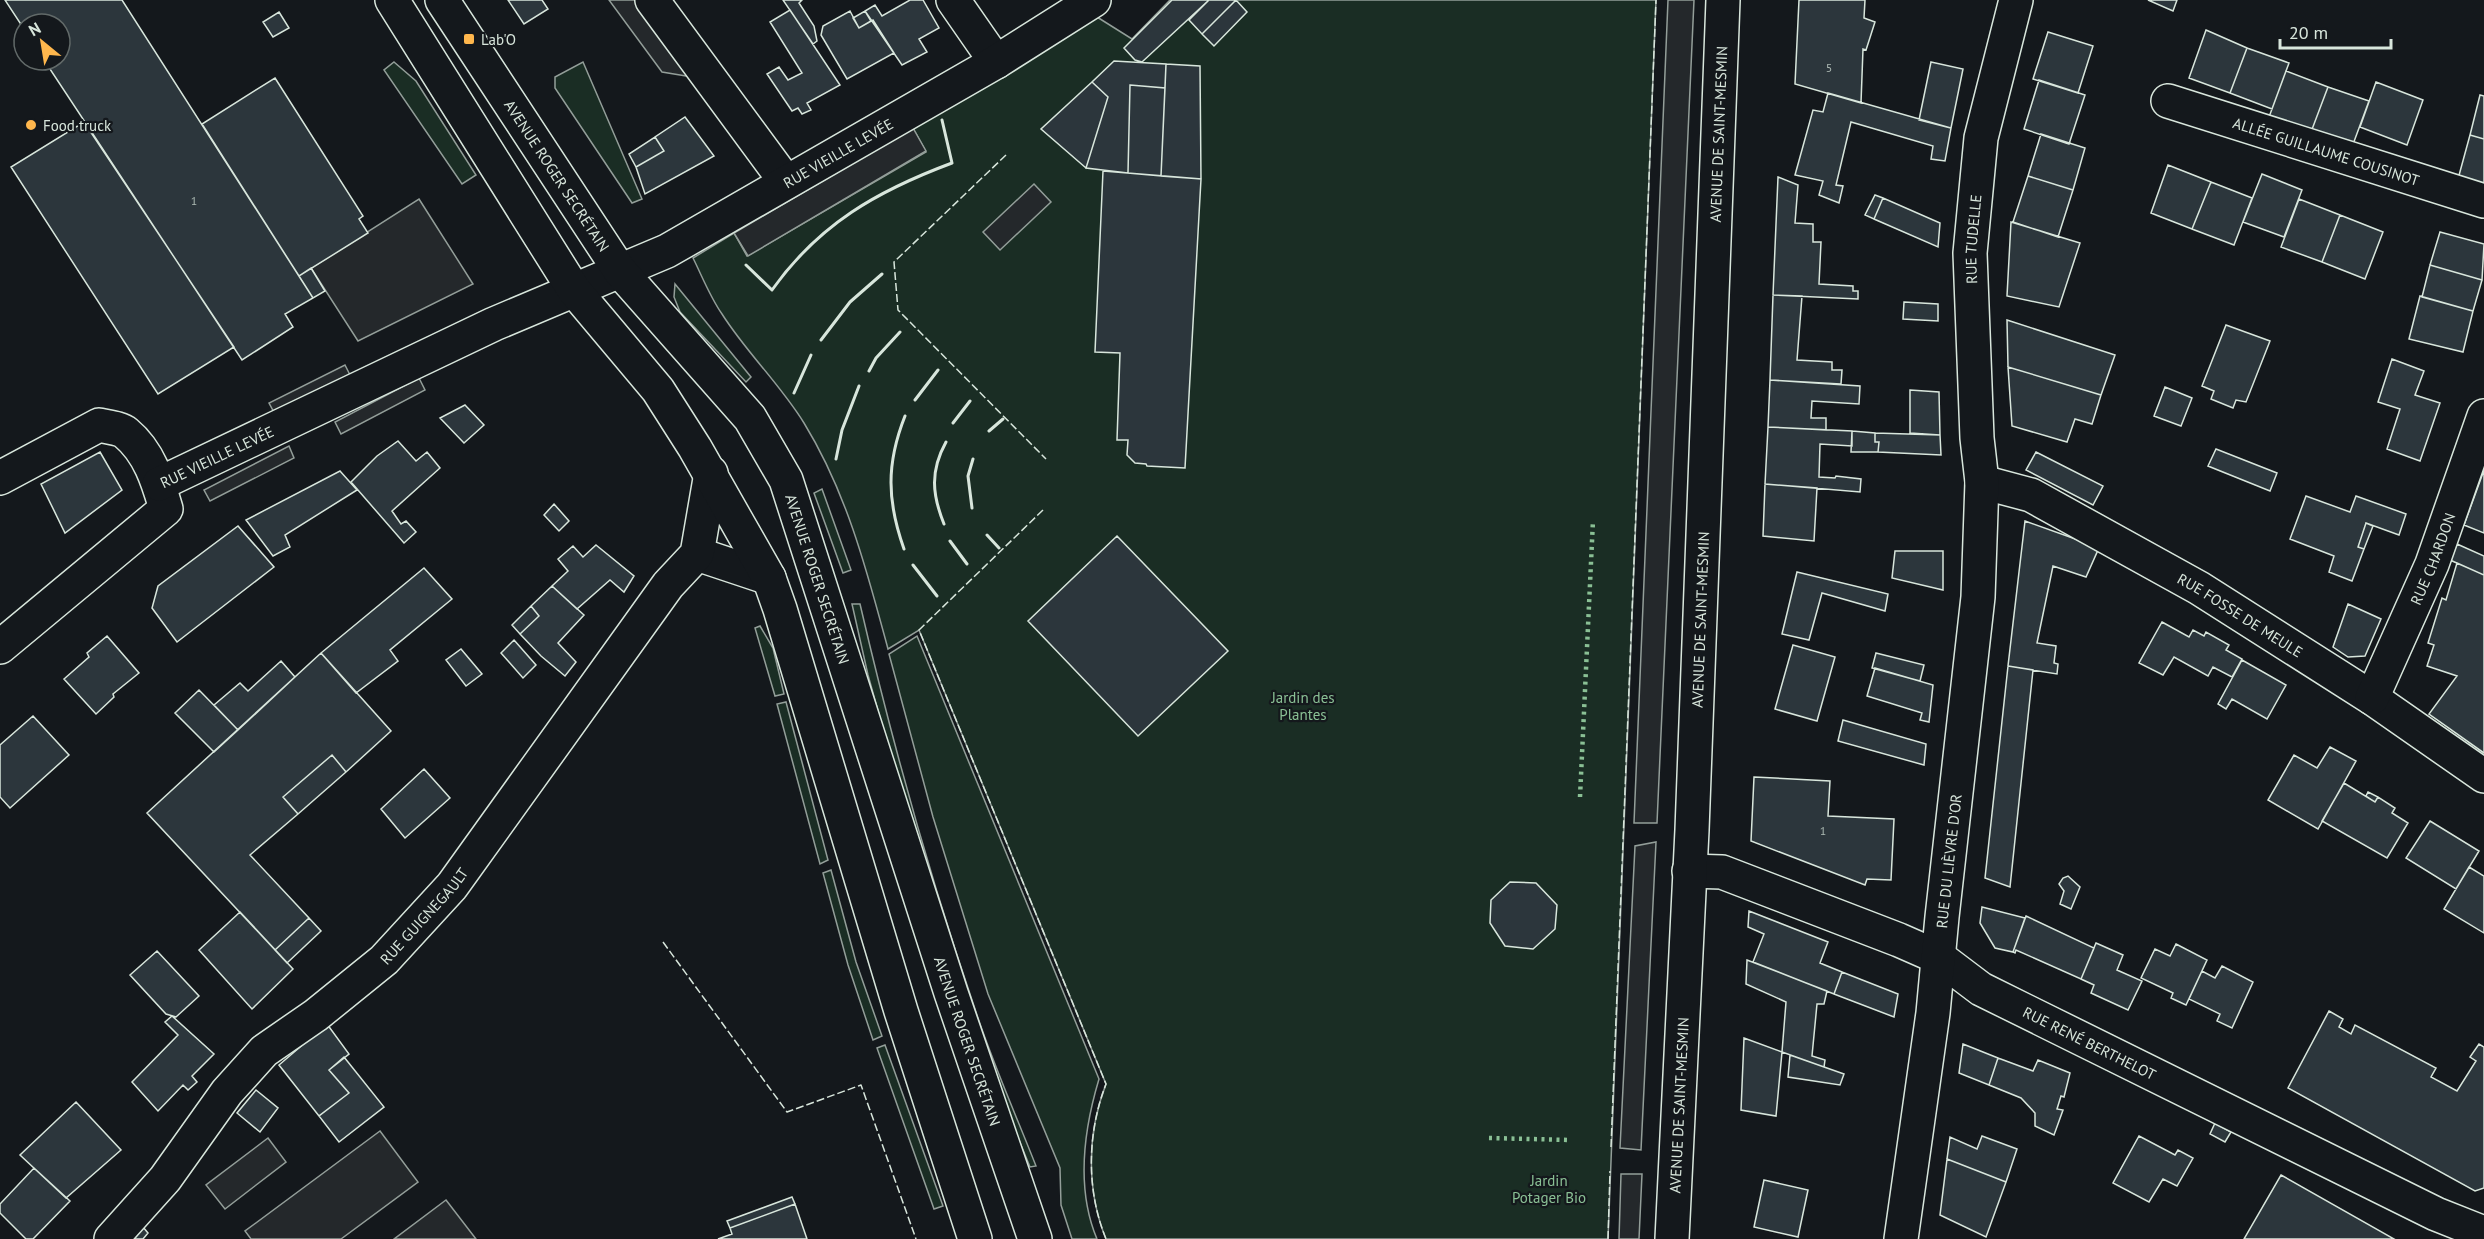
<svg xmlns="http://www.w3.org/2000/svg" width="2484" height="1239" font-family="'PT Sans',sans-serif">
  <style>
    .green { fill: #1a2d24; stroke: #939e99; stroke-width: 1.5 }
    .parking { fill: #24282b; stroke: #939e99; stroke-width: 1.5 }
    .building { fill: #2c363c; stroke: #d8e6dc; stroke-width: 1.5 }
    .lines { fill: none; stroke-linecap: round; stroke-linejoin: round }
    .minor-casing { stroke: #d8e6dc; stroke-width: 36 }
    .tertiary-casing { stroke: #d8e6dc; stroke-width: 36 }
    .primary-casing { stroke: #d8e6dc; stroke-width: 36 }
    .minor { stroke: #14181c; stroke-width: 33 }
    .tertiary { stroke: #14181c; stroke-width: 33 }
    .primary { stroke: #14181c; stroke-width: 33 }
    .hedge { stroke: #8ac095; stroke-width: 4.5; stroke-dasharray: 3 4.5; stroke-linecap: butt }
    .fence { stroke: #d8e6dc; stroke-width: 1.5; stroke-dasharray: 8 3; stroke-linecap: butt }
    .wall { stroke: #d8e6dc; stroke-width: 3 }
    .poi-dot { fill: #ffb74d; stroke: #14181c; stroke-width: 2 }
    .labels { text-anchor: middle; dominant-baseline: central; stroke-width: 4.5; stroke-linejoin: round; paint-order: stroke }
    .number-label { font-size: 12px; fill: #adbab4 }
    .poi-label { font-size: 15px; fill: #d8e6dc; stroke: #14181c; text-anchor: start }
    .street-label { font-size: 15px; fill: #d8e6dc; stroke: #14181c }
    .park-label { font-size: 15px; fill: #8ac095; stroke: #14181c }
  </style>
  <rect width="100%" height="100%" fill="#14181c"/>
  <path class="green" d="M1170,0H1656L1608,1239H1106C1086,1190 1087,1133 1106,1084L919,630L888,649C867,571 847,493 804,423C780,384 746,352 722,314C710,297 702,276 693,258L734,233L747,256L926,152L913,128L1097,17L1132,39Z
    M394,62L416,81L476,175L462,184L384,70Z
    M583,62L642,199L632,203L555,88V77Z
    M675,284L751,377L746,382L680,312L674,297Z
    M822,489L851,570L843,573L814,493Z
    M852,604H860C892,742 930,878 976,1012C993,1064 1016,1115 1036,1166L1030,1167L983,1052L925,879L868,675Z
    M760,626L773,648L784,694L775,696L755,628Z
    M917,636L1099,1079C1084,1129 1076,1189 1097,1239H1072L1061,1205L1060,1168L988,994L933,817L889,654Z
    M786,702L828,860L820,864L777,704Z
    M831,870L856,962L882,1036L873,1040L848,965L823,873Z
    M885,1045L943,1206L934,1209L877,1048Z"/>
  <path class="parking" d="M609,0H641L698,78L662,72Z
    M1668,0H1694L1657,823H1634Z
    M913,128L926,151L748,256L734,233Z
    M1034,184L1051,202L1000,250L983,232Z
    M419,199L473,284L358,341L311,268Z
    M345,365L351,377L276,416L269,403Z
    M419,378L425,390L341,434L335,422Z
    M289,446L294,458L210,501L204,490Z
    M1656,842L1641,1150L1620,1148L1635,846Z
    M380,1131L418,1182L341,1239H251L245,1231Z
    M268,1138L286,1162L225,1209L206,1185Z
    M1621,1174H1642L1639,1239H1619Z
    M446,1200L476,1239H394Z"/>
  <path class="building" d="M5,0H122L313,298L285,314L293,327L242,360L44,60H60V24H24V29Z
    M508,0H542L548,9L524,24Z
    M783,0H802L799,3L814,26L817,41L813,44Z
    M910,0H923L939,28L919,39L927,52L902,65L865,11L875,5L882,16Z
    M1172,0H1209L1142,62L1135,60L1124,48Z
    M1209,0H1236L1202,34L1189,20Z
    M1236,0L1247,12L1214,46L1202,34Z
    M1799,0H1865L1864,18L1875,22L1866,50L1863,49L1861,103L1795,84Z
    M2148,0H2177L2173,11Z
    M790,10L840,85L807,103L811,110L802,114L798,108L792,111L767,74L779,67L788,80L802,73L770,22Z
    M850,11L859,28L873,20L894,53L847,79L821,35L823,26Z
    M865,11L871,21L859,28L853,18Z
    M279,12L289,28L273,37L263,22Z
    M2206,30L2247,48L2230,93L2189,78Z
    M2048,32L2093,46L2078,93L2033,79Z
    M2247,48L2289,63L2272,109L2230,93Z
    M1114,61L1166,64L1165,88L1130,85L1128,173L1086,168L1108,97L1092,82Z
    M1931,62L1963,69L1951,128L1919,120Z
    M1166,64L1200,66L1201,179L1161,176Z
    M2286,71L2328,87L2311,132L2269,117Z
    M275,78L363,216L359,219L368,233L299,276L202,124Z
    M2039,80L2085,95L2069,144L2024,129Z
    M1092,82L1108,97L1086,168L1041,129Z
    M2376,82L2423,100L2407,145L2360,127Z
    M1130,85L1165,88L1161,176L1128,173Z
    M2328,87L2369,101L2352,147L2311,132Z
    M1828,93L1951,128L1945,161L1931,159L1933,146L1851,122L1836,185L1843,186L1839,203L1819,195L1823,181L1795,175L1813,110L1823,112Z
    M2480,95L2484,96V139L2470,135Z
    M685,117L714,156L645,194L636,167L664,151L655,137Z
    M84,122L234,347L158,394L11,167Z
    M2041,134L2085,148L2073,190L2028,176Z
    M2470,135L2484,139V186L2458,179Z
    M655,137L664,151L636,167L629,154Z
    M2168,165L2211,182L2192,229L2151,213Z
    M1103,171L1201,179L1185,468L1147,466L1146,464L1135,463L1127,455L1128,440H1117L1120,353L1095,352Z
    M2262,174L2302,190L2284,237L2243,222Z
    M2028,176L2073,190L2058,237L2013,222Z
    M1778,177L1798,185L1795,223L1813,224V242H1821L1819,284L1853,286V291H1858V299L1773,295Z
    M2211,182L2252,198L2234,245L2192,229Z
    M1875,195L1883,198L1874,219L1865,215Z
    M1883,198L1940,223L1938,247L1874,219Z
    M2299,199L2340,215L2322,262L2281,247Z
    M2340,215L2383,232L2365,279L2322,262Z
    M2011,222L2080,243L2059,307L2007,296Z
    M2440,232L2484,244L2482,280L2430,265Z
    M2430,265L2482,280L2473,311L2422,297Z
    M311,268L325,291L313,298L299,276Z
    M1773,295L1802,296L1797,360L1832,362V370H1842L1841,384L1770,380Z
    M2420,296L2473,311L2463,352L2409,339Z
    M1904,302L1938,304V321L1903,319Z
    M2007,320L2115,355L2101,395L2008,367Z
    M2226,325L2270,341L2246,402L2236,400L2233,408L2211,399L2214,391L2202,386Z
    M2392,359L2424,371L2415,395L2440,403L2420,461L2387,449L2400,409L2378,402Z
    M2008,367L2101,395L2092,424L2075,419L2067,442L2012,426Z
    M1770,380L1860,386L1859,404L1812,401L1811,418H1826V430L1768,427Z
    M2165,387L2192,398L2181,426L2154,416Z
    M1910,390L1939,392L1940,435L1910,433Z
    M465,405L484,425L464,443L440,418Z
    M1768,427L1852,431V446L1820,444L1819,477L1835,478L1836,476L1861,479L1860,492L1765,484Z
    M1852,431L1875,433V442H1879L1878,452H1851Z
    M1875,433L1940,435L1941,455L1878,452L1879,442H1875Z
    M398,441L416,461L427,452L440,468L392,511L401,524L406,521L416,532L404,543L351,482L377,456Z
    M2216,449L2277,473L2270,491L2208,466Z
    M100,452L122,490L65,533L41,484Z
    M2036,452L2103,486L2093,505L2026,470Z
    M2484,470V533L2464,525Z
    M340,471L357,490L285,535L290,547L273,556L246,520Z
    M1765,484L1817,488L1814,541L1763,536Z
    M2306,496L2350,512L2356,496L2406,514L2399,535L2366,523L2358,547L2364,549L2352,581L2329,572L2334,556L2290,539Z
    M554,504L569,521L559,531L544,515Z
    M2025,521L2081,541L2098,550L2086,577L2053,566L2037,643L2056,646L2054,663L2058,664L2057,674L2008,666Z
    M2366,523L2373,526L2364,549L2358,547Z
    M238,526L274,567L177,642L152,608L158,586Z
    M1117,536L1228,651L1138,736L1028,621Z
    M2457,544L2484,556V575L2450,560Z
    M596,545L634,576L624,592L610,580L577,609L552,586L568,571L558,559L573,546L583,557Z
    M1895,551H1943V590L1892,578Z
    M2457,563L2484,575V753L2429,714L2457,676L2427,666L2434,645L2428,643L2442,598L2446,600Z
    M424,568L452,599L390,650L398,661L356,693L321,653Z
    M1797,572L1888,594L1885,611L1822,593L1809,640L1782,634Z
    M552,586L584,615L558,643L576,662L565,676L541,656L520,634L539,616L531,606Z
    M2348,604L2381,619L2365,656L2348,657L2333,647Z
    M531,606L539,616L520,634L512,625Z
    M2162,622L2189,637L2193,630L2204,636L2206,632L2229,645L2226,650L2242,659L2232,677L2213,667L2208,676L2174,657L2163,675L2139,663Z
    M107,636L139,673L113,694L114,697L96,714L64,679L89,657L87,653Z
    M514,640L536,665L523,678L501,653Z
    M1793,645L1835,657L1817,721L1775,709Z
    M461,649L482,674L466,686L446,660Z
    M321,653L391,731L346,772L332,755L283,797L298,814L250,855L309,918L275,950L147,813Z
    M1876,653L1924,665L1920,681L1872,668Z
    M2242,660L2286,685L2267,719L2232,699L2226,709L2218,704Z
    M281,661L295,677L238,730L214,705L240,683L248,691Z
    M2008,666L2033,670L2010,887L1985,878Z
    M1875,668L1933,685L1929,722L1920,720L1922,713L1867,696Z
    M199,690L238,730L214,752L175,713Z
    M33,716L69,755L10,808L0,797V745Z
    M1843,720L1926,744L1924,765L1838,741Z
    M2330,747L2356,761L2318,829L2268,800L2294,755L2317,768Z
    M332,755L346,772L298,814L283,797Z
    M424,769L450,798L405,838L381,809Z
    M1754,777L1830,781L1828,816L1894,819L1891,880L1867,879L1865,885L1751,841Z
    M2344,783L2375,802L2378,797L2395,808L2392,813L2408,823L2387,858L2322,821Z
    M2368,792L2378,797L2375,802L2366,796Z
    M2430,821L2479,851L2456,889L2406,858Z
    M2469,867L2484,876V933L2444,909Z
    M2068,876L2080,887L2071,909L2060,904L2064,891L2059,884L2063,878Z
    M1510,882L1536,883L1557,905L1555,929L1533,949L1505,946L1490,923L1491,900Z
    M1982,907L2025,918L2013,952L1995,948L1980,923Z
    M1749,911L1828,942L1820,963L1842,972L1834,994L1753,962L1764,934L1748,927Z
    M240,912L293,969L252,1009L199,950Z
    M2026,916L2094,948L2081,979L2016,950L2015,953L2013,952Z
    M309,918L321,931L287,963L275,950Z
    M2096,943L2123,955L2117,970L2142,981L2128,1010L2091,993L2094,985L2081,979Z
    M2176,944L2207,960L2186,1005L2171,998L2173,993L2141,978L2155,949L2170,956Z
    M157,951L199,996L176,1017L166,1014L130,975Z
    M1747,960L1827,991L1824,1004H1817L1812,1056L1825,1060L1824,1067L1782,1052L1786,1002L1746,984Z
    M2222,966L2253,982L2232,1028L2217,1021L2220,1014L2189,999L2202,971L2215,978Z
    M1842,972L1898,994L1894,1017L1834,994Z
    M2329,1011L2343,1019L2339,1027L2351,1034L2355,1025L2436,1068L2431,1077L2457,1091L2476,1061L2470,1057L2479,1044L2484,1047V1188L2475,1191L2288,1088Z
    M172,1016L214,1054L192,1076L197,1082L188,1090L183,1085L158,1111L132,1082L178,1035L165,1022Z
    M327,1024L349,1054L329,1070L349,1093L319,1116L279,1065Z
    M1744,1038L1782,1052L1776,1116L1741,1110Z
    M1963,1044L1998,1058L1989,1085L1959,1073Z
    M1790,1055L1844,1074L1840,1085L1788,1077Z
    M344,1057L384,1107L339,1142L319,1116L349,1093L329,1070Z
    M1998,1058L2033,1071L2038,1060L2070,1073L2064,1097L2061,1096L2057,1109L2063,1110L2054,1135L2035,1126V1113L2021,1098L1989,1085Z
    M256,1090L278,1108L260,1132L237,1113Z
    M76,1102L121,1150L66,1198L20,1155Z
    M2215,1123L2231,1132L2225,1142L2210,1134Z
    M1982,1136L2017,1149L2006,1182L1947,1159L1950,1137L1977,1149Z
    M2139,1136L2175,1155L2178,1150L2193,1158L2177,1186L2163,1179L2149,1202L2113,1183Z
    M1947,1159L2006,1182L1986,1237L1940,1215Z
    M34,1168L70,1201L33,1239H26L0,1213V1204Z
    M2281,1175L2394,1239H2244Z
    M1764,1180L1808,1190L1798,1237L1754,1227Z
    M792,1197L795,1204L730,1228L727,1221Z
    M795,1204L807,1239H718L732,1234L730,1228Z
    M143,1227L148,1233L143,1239H134Z"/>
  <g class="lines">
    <defs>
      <g id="minor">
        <path d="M652,0L786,182"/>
        <path d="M953,0L996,62"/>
        <path id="s1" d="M2168,101L2484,201"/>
        <path d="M0,478L99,425C107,427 120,428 126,433C149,452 158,481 166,509L0,647"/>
        <path id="s2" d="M1982,482L2031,495L2199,588L2372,698L2484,776"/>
        <path id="s3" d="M159,484L494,324L667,251L996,62L1094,0"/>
        <path d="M697,554L769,578"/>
        <path id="s4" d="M2372,698L2432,564L2484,416"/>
        <path id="s5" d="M1689,871L1722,872L1899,940L1940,958L1981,989L2436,1214L2484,1233"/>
        <path id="s6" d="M111,1239L165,1179L227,1092L264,1051L316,1015L384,960L452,886L668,585L697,554L711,473"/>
        <path id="s7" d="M1901,1239L1933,1013L1942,917L1978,597L1982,482L1977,438L1970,253L1981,138L2016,0"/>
      </g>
      <g id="tertiary">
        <path id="s8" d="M1672,1239L1692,830L1723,0"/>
      </g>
      <g id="primary">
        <path d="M392,0L574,290L658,390L695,448L769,578L780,609L901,1011L975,1239"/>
        <path id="s9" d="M442,0L620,271L750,418L786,480L951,993L1035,1239"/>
      </g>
    </defs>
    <use href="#minor" class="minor-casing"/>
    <use href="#tertiary" class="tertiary-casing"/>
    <use href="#primary" class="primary-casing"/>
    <use href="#minor" class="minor"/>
    <use href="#tertiary" class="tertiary"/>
    <use href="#primary" class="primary"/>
    <path class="hedge" d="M1580,797L1593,520
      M1489,1138L1570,1140"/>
    <path class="fence" d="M1006,155L894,262L898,310L1046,459
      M1043,510L919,630L1106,1084C1087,1133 1086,1190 1106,1239
      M663,942L787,1112L861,1085L916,1239
      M1611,1147L1656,0
      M1608,1239L1610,1171"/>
    <path class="wall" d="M746,265L772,290C819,224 877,191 952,163L942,120
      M821,340L850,302L882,274
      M869,371L876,358L900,332
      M794,393L811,355
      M915,400L938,370
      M953,423L970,401
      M989,431L1003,419
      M836,459L842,430L859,386
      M972,508L968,476L973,459
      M944,524C932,494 930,471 946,442
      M987,535L999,548
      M950,541L967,564
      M904,549C887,501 886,464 905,416
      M913,565L937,596"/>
  </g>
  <g class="poi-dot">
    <rect x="463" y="33" width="12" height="12" rx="3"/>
    <circle cx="31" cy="125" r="6"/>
  </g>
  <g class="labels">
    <g class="number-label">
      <text x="1829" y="67">5</text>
      <text x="194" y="200">1</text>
      <text x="1823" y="830">1</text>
    </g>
    <g class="poi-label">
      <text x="481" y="39">Lab'O</text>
      <text x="43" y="125">Food truck</text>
    </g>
    <g class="street-label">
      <text stroke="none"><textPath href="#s8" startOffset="1106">AVENUE DE SAINT-MESMIN</textPath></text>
      <text stroke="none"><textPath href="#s1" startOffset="166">ALLÉE GUILLAUME COUSINOT</textPath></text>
      <text stroke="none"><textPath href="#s3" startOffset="756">RUE VIEILLE LEVÉE</textPath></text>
      <text stroke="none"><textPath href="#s9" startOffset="210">AVENUE ROGER SECRÉTAIN</textPath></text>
      <text stroke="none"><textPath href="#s7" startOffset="1005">RUE TUDELLE</textPath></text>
      <text stroke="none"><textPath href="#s3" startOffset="64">RUE VIEILLE LEVÉE</textPath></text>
      <text stroke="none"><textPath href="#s4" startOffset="152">RUE CHARDON</textPath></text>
      <text stroke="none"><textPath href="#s9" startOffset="696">AVENUE ROGER SECRÉTAIN</textPath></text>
      <text stroke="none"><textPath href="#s2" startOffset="292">RUE FOSSE DE MEULE</textPath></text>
      <text stroke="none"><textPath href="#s8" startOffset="620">AVENUE DE SAINT-MESMIN</textPath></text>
      <text stroke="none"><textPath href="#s7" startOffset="381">RUE DU LIÈVRE D'OR</textPath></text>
      <text stroke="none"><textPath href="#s6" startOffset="453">RUE GUIGNEGAULT</textPath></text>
      <text stroke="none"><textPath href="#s9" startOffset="1182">AVENUE ROGER SECRÉTAIN</textPath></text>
      <text stroke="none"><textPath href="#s5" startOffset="440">RUE RENÉ BERTHELOT</textPath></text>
      <text stroke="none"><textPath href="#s8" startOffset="134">AVENUE DE SAINT-MESMIN</textPath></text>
    </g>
    <g class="park-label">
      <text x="1303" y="697">Jardin des<tspan x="1303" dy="17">Plantes</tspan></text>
      <text x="1549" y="1180">Jardin<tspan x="1549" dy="17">Potager Bio</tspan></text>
    </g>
  </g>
  <g transform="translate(42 42) rotate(330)"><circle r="28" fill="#14181c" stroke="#626a69" stroke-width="1.5"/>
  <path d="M0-4.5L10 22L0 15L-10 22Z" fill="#ffb74d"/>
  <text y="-9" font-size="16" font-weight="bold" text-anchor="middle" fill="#d8e6dc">N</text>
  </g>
  <path d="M2280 39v9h111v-9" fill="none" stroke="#d8e6dc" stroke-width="3"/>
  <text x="2289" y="39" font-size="18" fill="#d8e6dc" stroke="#14181c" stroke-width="4.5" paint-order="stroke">20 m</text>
</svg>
